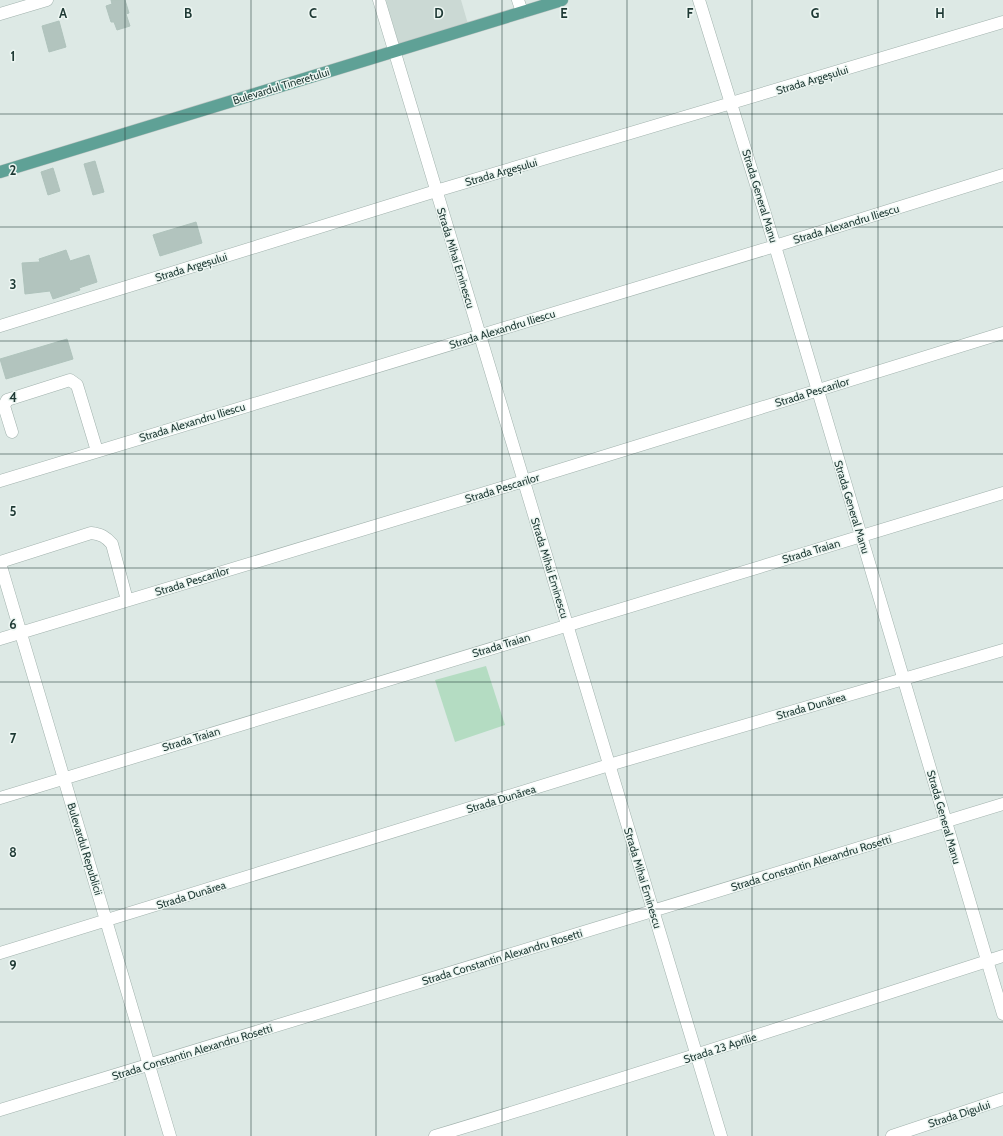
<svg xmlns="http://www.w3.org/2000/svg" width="1003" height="1136" font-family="Cabin,sans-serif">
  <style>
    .built { fill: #cbd9d4 }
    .green { fill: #b4dcc2 }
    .building { fill: #b2c4be; stroke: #afc3bc }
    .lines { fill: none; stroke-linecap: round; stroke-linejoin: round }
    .minor-casing { stroke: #a0b1ac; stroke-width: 13 }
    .major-casing { stroke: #bcc4c2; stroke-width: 13 }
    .minor { stroke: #fff; stroke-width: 12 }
    .major { stroke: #5fa196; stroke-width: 12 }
    .grid { fill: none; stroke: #1e3934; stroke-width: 1; stroke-opacity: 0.55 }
    .labels { text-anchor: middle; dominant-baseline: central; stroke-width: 3; stroke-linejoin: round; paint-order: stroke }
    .street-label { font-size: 11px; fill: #1e3934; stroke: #edf6f2 }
    .grid-label { font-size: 13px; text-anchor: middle; font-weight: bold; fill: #1e3934; stroke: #edf6f2; stroke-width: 3; stroke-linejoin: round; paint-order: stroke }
  </style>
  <rect width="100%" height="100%" fill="#dde9e5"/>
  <path class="built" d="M386,0H461L468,24L399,45Z"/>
  <path class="green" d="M486,666L505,725L455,742L435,680Z"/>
  <path class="building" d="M111,0H125L129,13L126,14L130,26L117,30L114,22H111L106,6L112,4Z
    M59,21L66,47L49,52L42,26Z
    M95,161L104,192L93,195L84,164Z
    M53,168L60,191L48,195L41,172Z
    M196,222L202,243L160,256L153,235Z
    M66,250L70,261L89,255L97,282L79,288L80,290L53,299L50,291L25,294L22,263L40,262L39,259Z
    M67,339L73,359L6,379L0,359Z"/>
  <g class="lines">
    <defs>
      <path id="minor" d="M379,0L721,1136
        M518,0L522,12
        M699,0L775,246L1003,1014
        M0,14L47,0
        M0,326L436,191L1003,22
        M12,432L4,406L7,400L70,380L77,385L97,451
        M0,481L775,246L1003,175
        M0,562L91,533C101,534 106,537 112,544L127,600
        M0,563L170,1136
        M0,639L524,481L1003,333
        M0,798L1003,493
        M0,953L609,765L1003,650
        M0,1110L1003,804
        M435,1136C625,1079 814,1017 1003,956
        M892,1136L1003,1099"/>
      <path id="major" d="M0,172L562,0"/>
    </defs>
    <use href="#minor" class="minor-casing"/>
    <use href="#major" class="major-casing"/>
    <use href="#minor" class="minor"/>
    <use href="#major" class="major"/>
  </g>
  <path class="grid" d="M125,0V1136M251,0V1136M376,0V1136M502,0V1136M627,0V1136M752,0V1136M878,0V1136M0,114H1003M0,227H1003M0,341H1003M0,454H1003M0,568H1003M0,682H1003M0,795H1003M0,909H1003M0,1022H1003"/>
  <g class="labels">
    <g class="street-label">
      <text transform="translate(812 80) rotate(-17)">Strada Argeșului</text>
      <text transform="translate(281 86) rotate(-17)">Bulevardul Tineretului</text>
      <text transform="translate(501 172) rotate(-16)">Strada Argeșului</text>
      <text transform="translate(760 196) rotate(73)">Strada General Manu</text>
      <text transform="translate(846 224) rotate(-17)">Strada Alexandru Iliescu</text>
      <text transform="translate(456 258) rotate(73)">Strada Mihai Eminescu</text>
      <text transform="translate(191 267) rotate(-17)">Strada Argeșului</text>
      <text transform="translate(502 329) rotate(-17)">Strada Alexandru Iliescu</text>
      <text transform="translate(812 392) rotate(-17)">Strada Pescarilor</text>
      <text transform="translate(192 422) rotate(-17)">Strada Alexandru Iliescu</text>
      <text transform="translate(502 488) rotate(-17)">Strada Pescarilor</text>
      <text transform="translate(852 507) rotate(73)">Strada General Manu</text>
      <text transform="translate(811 551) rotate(-17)">Strada Traian</text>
      <text transform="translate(550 568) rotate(73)">Strada Mihai Eminescu</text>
      <text transform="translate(192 581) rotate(-17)">Strada Pescarilor</text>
      <text transform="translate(501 645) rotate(-17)">Strada Traian</text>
      <text transform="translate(811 706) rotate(-16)">Strada Dunărea</text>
      <text transform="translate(191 739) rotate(-17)">Strada Traian</text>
      <text transform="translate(501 799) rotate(-17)">Strada Dunărea</text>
      <text transform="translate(944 817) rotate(74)">Strada General Manu</text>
      <text transform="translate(85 849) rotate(73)">Bulevardul Republicii</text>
      <text transform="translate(811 863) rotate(-17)">Strada Constantin Alexandru Rosetti</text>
      <text transform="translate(643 878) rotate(73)">Strada Mihai Eminescu</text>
      <text transform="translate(191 895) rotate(-17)">Strada Dunărea</text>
      <text transform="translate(502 957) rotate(-17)">Strada Constantin Alexandru Rosetti</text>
      <text transform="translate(720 1048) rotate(-18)">Strada 23 Aprilie</text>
      <text transform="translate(192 1052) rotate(-17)">Strada Constantin Alexandru Rosetti</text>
      <text transform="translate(959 1114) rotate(-18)">Strada Digului</text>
    </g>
  </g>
  <g class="grid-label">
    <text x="63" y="18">A</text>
    <text x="188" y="18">B</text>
    <text x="313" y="18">C</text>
    <text x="439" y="18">D</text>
    <text x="564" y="18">E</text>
    <text x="690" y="18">F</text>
    <text x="815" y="18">G</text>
    <text x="940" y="18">H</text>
    <text x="13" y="61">1</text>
    <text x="13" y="175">2</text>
    <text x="13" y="289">3</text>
    <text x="13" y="402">4</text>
    <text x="13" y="516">5</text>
    <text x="13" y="629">6</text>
    <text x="13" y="743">7</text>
    <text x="13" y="857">8</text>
    <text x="13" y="970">9</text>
  </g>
</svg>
